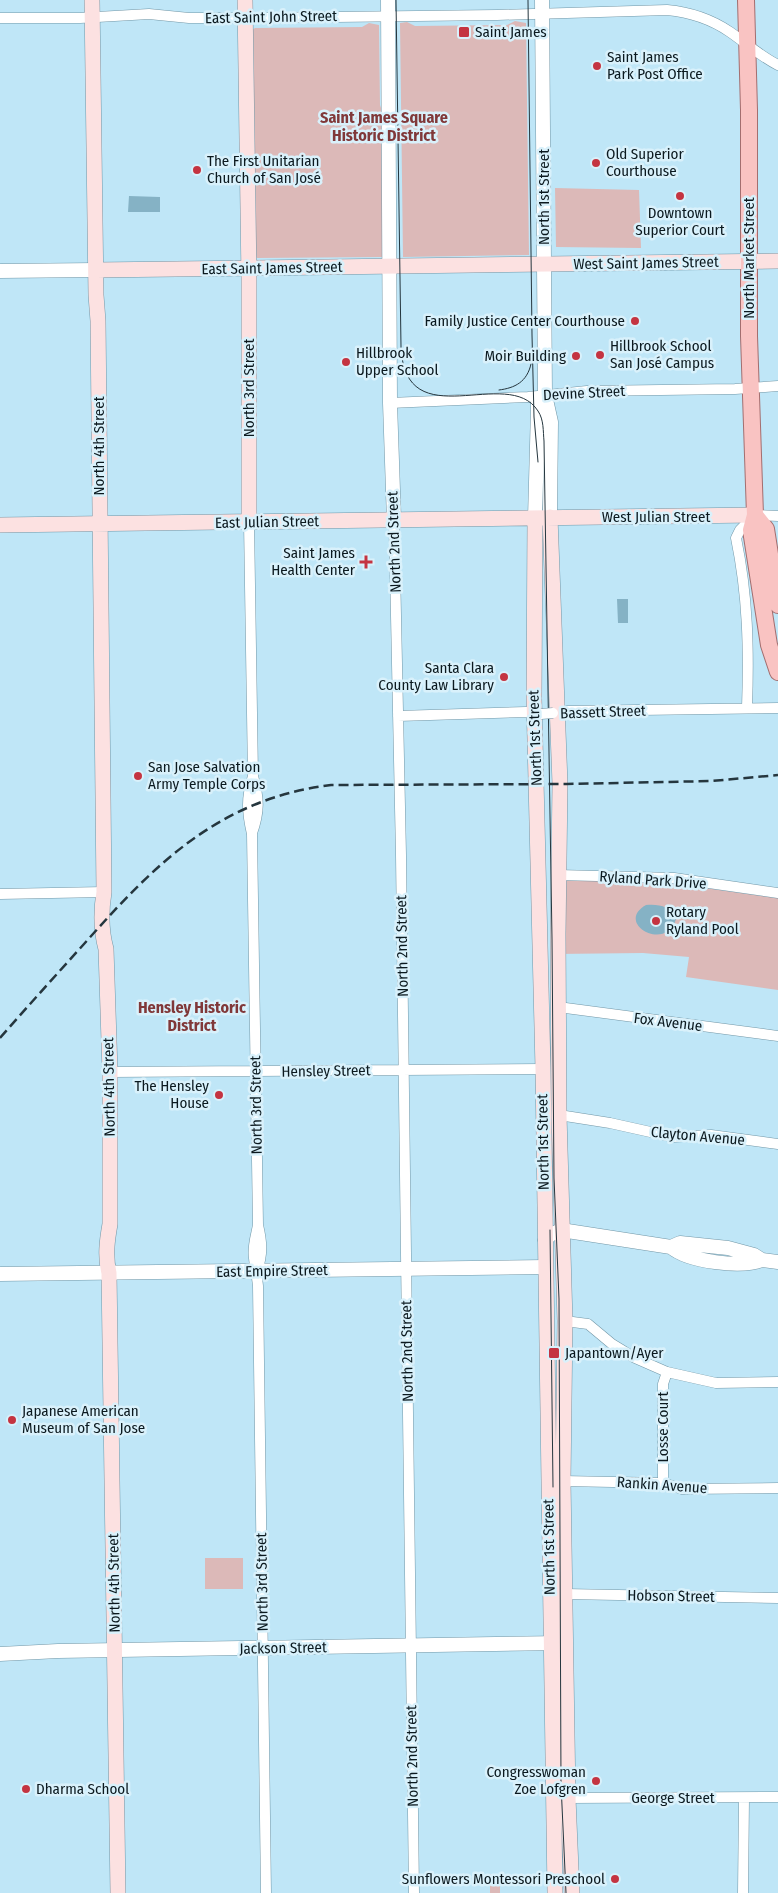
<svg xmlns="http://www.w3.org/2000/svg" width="778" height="1893" font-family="'Fira Sans Condensed',sans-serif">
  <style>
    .green { fill: #dcb9b8 }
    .water { fill: #85b2c5 }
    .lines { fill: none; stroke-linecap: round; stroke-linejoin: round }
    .minor-casing { stroke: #7297a7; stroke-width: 11 }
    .tertiary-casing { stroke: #7297a7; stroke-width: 15 }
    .secondary-casing { stroke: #7297a7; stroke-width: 16 }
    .primary-casing { stroke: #a36e6f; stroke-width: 18 }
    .minor { stroke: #fff; stroke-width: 10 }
    .tertiary { stroke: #fff; stroke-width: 14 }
    .secondary { stroke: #fce1e1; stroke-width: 15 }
    .primary { stroke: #f9c3c2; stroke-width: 16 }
    .tram { stroke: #25363e; stroke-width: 1 }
    .rail { stroke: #25363e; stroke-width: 2.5; stroke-dasharray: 10 5; stroke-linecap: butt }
    .minor-bridge-casing { stroke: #7297a7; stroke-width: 11; stroke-linecap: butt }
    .minor-bridge { stroke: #fff; stroke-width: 10 }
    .poi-dot { fill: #c43441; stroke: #d9f1fb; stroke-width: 2 }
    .labels { text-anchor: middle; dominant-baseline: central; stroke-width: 5; stroke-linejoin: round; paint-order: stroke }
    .street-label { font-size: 15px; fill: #0b191f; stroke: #d9f1fb }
    .poi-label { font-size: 15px; fill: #0b191f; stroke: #d9f1fb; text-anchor: start }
    .neighbourhood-label { font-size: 16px; font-weight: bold; fill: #803839; stroke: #d9f1fb }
  </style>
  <rect width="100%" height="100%" fill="#bfe6f7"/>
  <path class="green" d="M515,21L526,23L529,255L403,257L400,23L407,22L415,26L507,25Z
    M369,23L379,25L380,105L383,114L384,257L257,258L255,256L252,30L255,28L362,27Z
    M555,188L639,190L641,248L556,247Z
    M557,879L647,880L778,898V990L686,977L689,957L643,953L555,954Z
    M205,1558H243V1589H205Z
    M490,1874H500V1893H490Z"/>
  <path class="water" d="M129,196L160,197V212H128Z
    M617,599H628V623H618Z
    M646,905C659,904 671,906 676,919C666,953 614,923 646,905Z"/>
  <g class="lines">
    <defs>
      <path id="minor" d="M0,18H80L149,14L189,18H255L497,15L667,10C689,12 711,19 730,32C746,43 760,56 778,65
        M390,403L528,397L587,391L735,389L778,386
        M394,520L401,855L414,1893
        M249,522L253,776C259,798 260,811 252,833
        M747,708C749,650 748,596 736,538L740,530L755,515L778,516
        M553,713L568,711L778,708
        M398,716L526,712L540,713
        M253,776C246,798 247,812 252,834L258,1225C262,1242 263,1254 257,1271
        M558,875L674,878L778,893
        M0,894L104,892
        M558,1007L778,1036
        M110,1072L543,1069
        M559,1115L610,1123L673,1137L711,1135L778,1144
        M258,1225C256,1236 252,1247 254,1258C255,1268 257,1276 258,1286L266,1893
        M565,1321L588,1324L612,1344L635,1358L667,1372L716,1383L778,1382
        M558,1482L563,1481L663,1483L682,1489L778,1488
        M663,1483V1384L667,1372
        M565,1594L778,1598
        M568,1798L778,1797
        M743,1893L744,1798"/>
      <path id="tertiary" d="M388,0L390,403L394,520
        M542,0L545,395L551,422L550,517
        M0,271L96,270
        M535,518L538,410V403L545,395
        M545,1240L550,1235L561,1230L671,1247C689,1262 741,1268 762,1260
        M671,1247L680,1243L728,1248L754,1255L762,1260L778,1262
        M0,1274L545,1267
        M0,1654L58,1651L562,1643"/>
      <path id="secondary" d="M92,0L96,295L98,321L104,892C101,911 101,931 106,949L110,1072V1224C107,1241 105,1256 109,1273L118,1893
        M245,0L249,279V522
        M96,270L778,261
        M550,517L560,784L558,934L559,1115L565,1321L563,1481L568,1798L572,1893
        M535,518L534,698L543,1069L555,1893
        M0,525L755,515"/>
      <path id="primary" d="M746,0L749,110V336L755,515L751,530L769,645L778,672
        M755,515L766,529L778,605"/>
    </defs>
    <use href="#minor" class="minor-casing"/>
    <use href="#tertiary" class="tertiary-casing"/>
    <use href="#secondary" class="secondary-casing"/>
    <use href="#primary" class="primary-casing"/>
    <use href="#minor" class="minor"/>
    <use href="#tertiary" class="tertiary"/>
    <use href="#secondary" class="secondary"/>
    <use href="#primary" class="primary"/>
    <path class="tram" d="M396,0L401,347C405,439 508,364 538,411C544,420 543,431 544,441L552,939L554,1178L559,1299L561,1784L566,1893
      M528,0L532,335L534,417L538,462
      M499,390C515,388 527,382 531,364
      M550,1230L553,1487"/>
    <path class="rail" d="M0,1038C28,1006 56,975 84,944C155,864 219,799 331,785L567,784L712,781L778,775"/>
    <defs>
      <path id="minor-bridge" d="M541,714L553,713"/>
    </defs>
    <use href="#minor-bridge" class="minor-bridge-casing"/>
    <use href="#minor-bridge" class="minor-bridge"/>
  </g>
  <g class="poi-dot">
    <rect x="458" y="26" width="12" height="12" rx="2.5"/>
    <circle cx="597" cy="66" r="5"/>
    <circle cx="596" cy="163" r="5"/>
    <circle cx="197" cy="170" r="5"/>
    <circle cx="680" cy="196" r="5"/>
    <circle cx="635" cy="321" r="5"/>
    <circle cx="600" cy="355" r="5"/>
    <circle cx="576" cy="356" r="5"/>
    <circle cx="346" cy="362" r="5"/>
    <path d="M363.5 554.5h5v5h5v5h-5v5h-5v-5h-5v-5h5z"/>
    <circle cx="504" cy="677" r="5"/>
    <circle cx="138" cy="776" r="5"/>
    <circle cx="656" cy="921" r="5"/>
    <circle cx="219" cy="1095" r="5"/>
    <rect x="548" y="1347" width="12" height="12" rx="2.5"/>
    <circle cx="12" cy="1420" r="5"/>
    <circle cx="596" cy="1781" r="5"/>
    <circle cx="26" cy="1789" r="5"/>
    <circle cx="615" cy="1879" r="5"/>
  </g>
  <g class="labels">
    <g class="street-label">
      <text transform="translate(271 17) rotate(-1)">East Saint John Street</text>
      <text transform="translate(544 197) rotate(-90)">North 1st Street</text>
      <text transform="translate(749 258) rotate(-90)">North Market Street</text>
      <text transform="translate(646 263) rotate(-1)">West Saint James Street</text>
      <text transform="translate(272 268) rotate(-1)">East Saint James Street</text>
      <text transform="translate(249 388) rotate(-90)">North 3rd Street</text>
      <text transform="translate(584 393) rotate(-3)">Devine Street</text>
      <text transform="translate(99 446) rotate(-90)">North 4th Street</text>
      <text x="656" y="517">West Julian Street</text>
      <text transform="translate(267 522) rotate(-1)">East Julian Street</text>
      <text transform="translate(394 542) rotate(-92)">North 2nd Street</text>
      <text transform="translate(603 712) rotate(-2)">Bassett Street</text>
      <text transform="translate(535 738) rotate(-92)">North 1st Street</text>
      <text transform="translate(653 880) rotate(4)">Ryland Park Drive</text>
      <text transform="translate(402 946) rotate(-91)">North 2nd Street</text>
      <text transform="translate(668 1022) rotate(7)">Fox Avenue</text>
      <text transform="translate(326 1071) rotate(-1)">Hensley Street</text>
      <text transform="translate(109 1087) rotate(-91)">North 4th Street</text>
      <text transform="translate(256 1105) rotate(-91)">North 3rd Street</text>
      <text transform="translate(698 1136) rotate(5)">Clayton Avenue</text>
      <text transform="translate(543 1142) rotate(-91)">North 1st Street</text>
      <text transform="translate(272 1271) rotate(-1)">East Empire Street</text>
      <text transform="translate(407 1351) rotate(-91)">North 2nd Street</text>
      <text transform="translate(663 1427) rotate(-90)">Losse Court</text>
      <text transform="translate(662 1485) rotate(4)">Rankin Avenue</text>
      <text transform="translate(549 1547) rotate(-91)">North 1st Street</text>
      <text transform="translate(262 1582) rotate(-91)">North 3rd Street</text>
      <text transform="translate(114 1583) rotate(-91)">North 4th Street</text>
      <text transform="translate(671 1596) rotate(1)">Hobson Street</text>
      <text transform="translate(283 1648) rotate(-1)">Jackson Street</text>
      <text transform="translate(412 1756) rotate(-91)">North 2nd Street</text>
      <text x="673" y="1798">George Street</text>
    </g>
    <g class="poi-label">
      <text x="475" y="32">Saint James</text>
      <text x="607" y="57">Saint James<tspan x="607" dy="17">Park Post Office</tspan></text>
      <text x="606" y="154">Old Superior<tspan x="606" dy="17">Courthouse</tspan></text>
      <text x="207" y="161">The First Unitarian<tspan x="207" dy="17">Church of San José</tspan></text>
      <text x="680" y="213" text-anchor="middle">Downtown<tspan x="680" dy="17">Superior Court</tspan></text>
      <text x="625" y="321" text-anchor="end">Family Justice Center Courthouse</text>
      <text x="610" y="346">Hillbrook School<tspan x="610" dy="17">San José Campus</tspan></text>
      <text x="356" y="353">Hillbrook<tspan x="356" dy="17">Upper School</tspan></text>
      <text x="566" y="356" text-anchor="end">Moir Building</text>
      <text x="355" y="553" text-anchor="end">Saint James<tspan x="355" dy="17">Health Center</tspan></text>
      <text x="494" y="668" text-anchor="end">Santa Clara<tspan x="494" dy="17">County Law Library</tspan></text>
      <text x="148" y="767">San Jose Salvation<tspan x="148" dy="17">Army Temple Corps</tspan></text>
      <text x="666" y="912">Rotary<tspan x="666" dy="17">Ryland Pool</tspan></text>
      <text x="209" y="1086" text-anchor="end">The Hensley<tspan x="209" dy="17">House</tspan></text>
      <text x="565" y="1353">Japantown/Ayer</text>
      <text x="22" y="1411">Japanese American<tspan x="22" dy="17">Museum of San Jose</tspan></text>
      <text x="586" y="1772" text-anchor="end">Congresswoman<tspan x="586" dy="17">Zoe Lofgren</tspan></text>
      <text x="36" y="1789">Dharma School</text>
      <text x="605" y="1879" text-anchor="end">Sunflowers Montessori Preschool</text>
    </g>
    <g class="neighbourhood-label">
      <text x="384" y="117">Saint James Square<tspan x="384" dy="18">Historic District</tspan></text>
      <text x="192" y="1007">Hensley Historic<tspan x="192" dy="18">District</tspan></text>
    </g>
  </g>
</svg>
